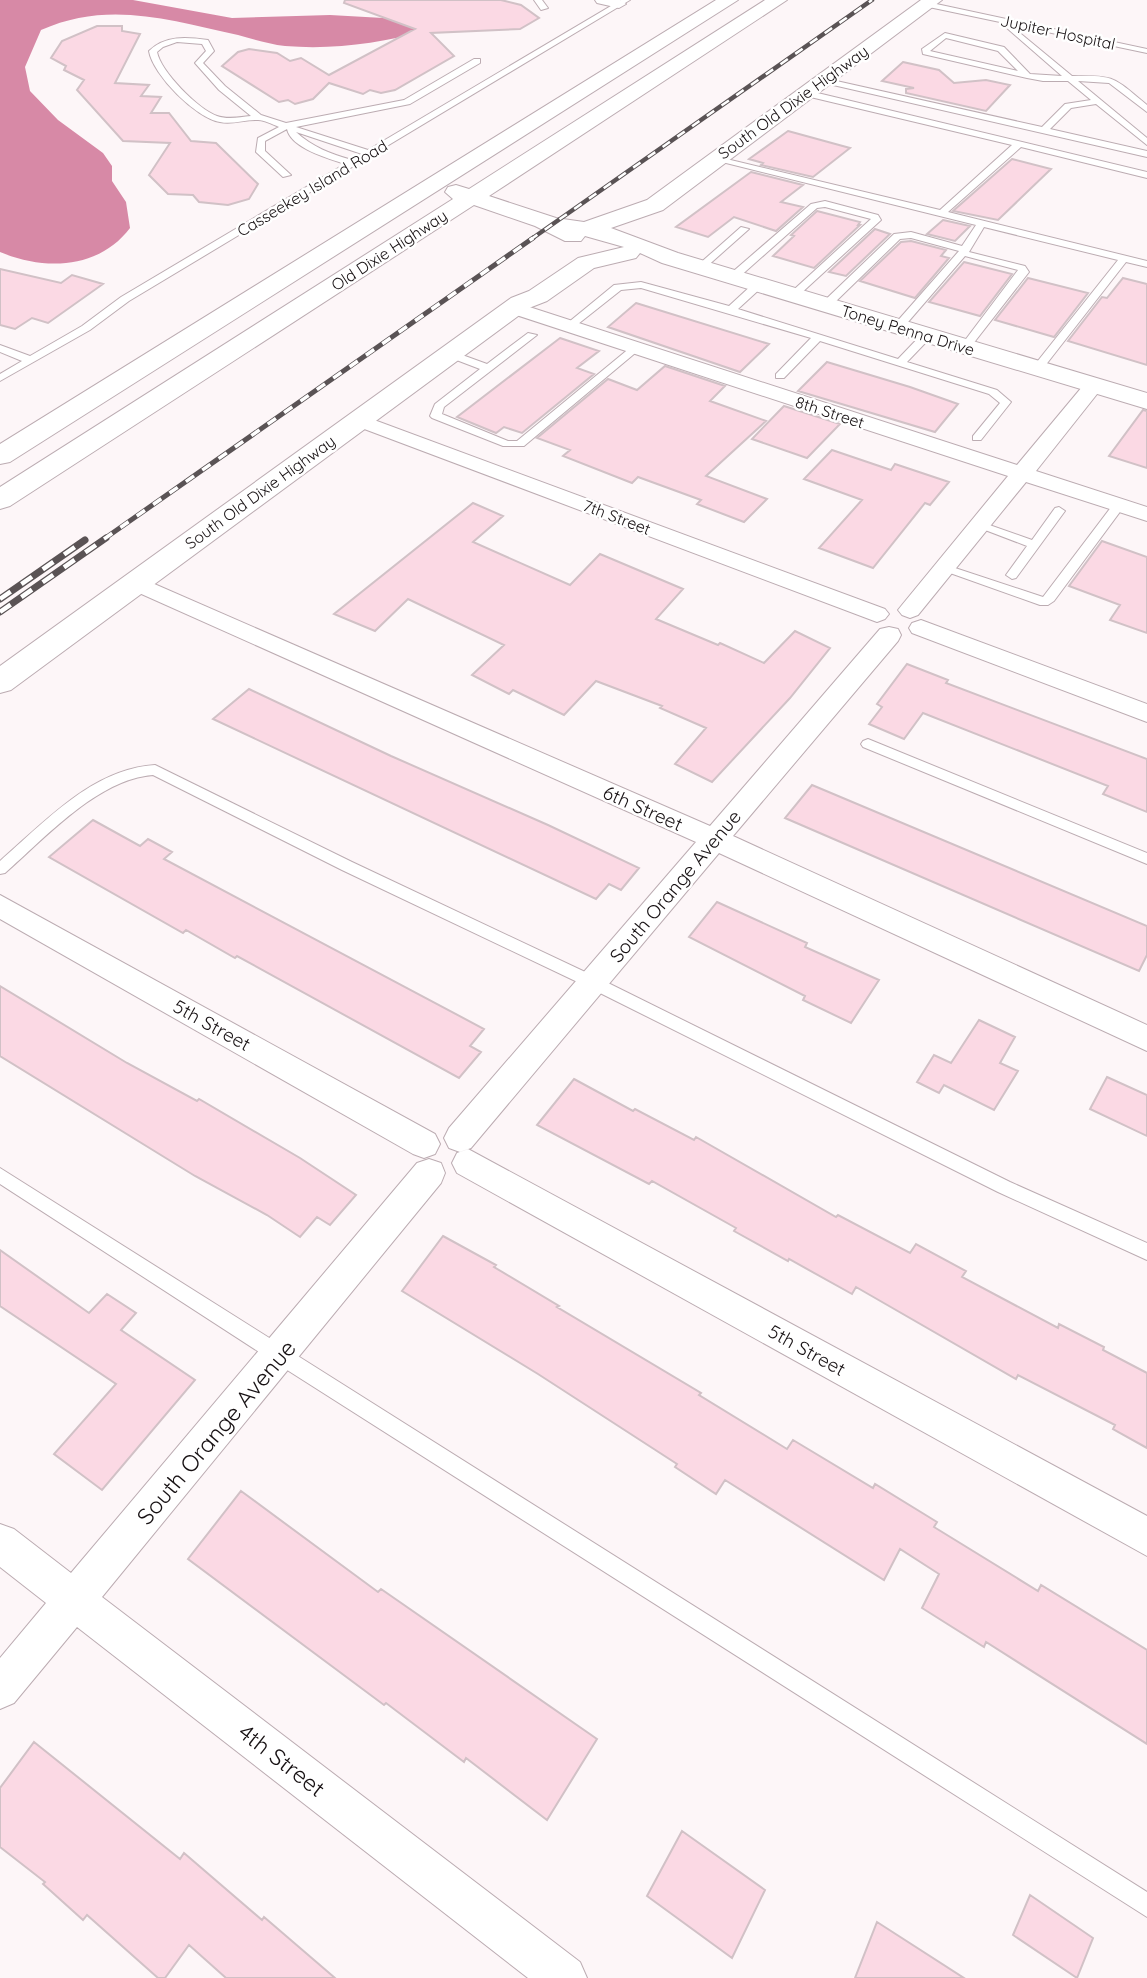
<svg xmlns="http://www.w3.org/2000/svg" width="1147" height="1978" font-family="Quicksand,sans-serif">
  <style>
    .water { fill: #d789a6 }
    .building { fill: #fbd9e4; stroke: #d1c1c6; stroke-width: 2 }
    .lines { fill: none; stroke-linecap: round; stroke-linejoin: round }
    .lane-casing { stroke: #bcacb2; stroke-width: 2 }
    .street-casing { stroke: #bcacb2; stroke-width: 2 }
    .secondary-casing { stroke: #bcacb2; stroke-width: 2 }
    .lane { fill: #fff; fill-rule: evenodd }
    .street { fill: #fff; fill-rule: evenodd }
    .secondary { fill: #fff; fill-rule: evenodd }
    .rail-far2-casing { stroke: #5a5355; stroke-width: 4.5 }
    .rail-far1-casing { stroke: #5a5355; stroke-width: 5 }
    .rail-casing { stroke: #5a5355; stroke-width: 7 }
    .rail-far2 { stroke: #fff; stroke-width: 2.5; stroke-dasharray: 9; stroke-linecap: butt }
    .rail-far1 { stroke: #fff; stroke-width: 3.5; stroke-dasharray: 10; stroke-linecap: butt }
    .rail { stroke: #fff; stroke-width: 4.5; stroke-dasharray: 13; stroke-linecap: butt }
    .labels { text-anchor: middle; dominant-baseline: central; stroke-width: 5; stroke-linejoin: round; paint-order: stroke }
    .far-street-label { font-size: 16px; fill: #171113; stroke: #fff }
    .street-label { font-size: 19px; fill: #171113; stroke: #fff }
    .near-street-label { font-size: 23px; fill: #171113; stroke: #fff }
  </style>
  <rect width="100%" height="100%" fill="#fdf6f8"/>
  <path class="water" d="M0,0H133L232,18L330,15L401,19L427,31C380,43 334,50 285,46C269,44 253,39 238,35C170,20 108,0 41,30L25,67L30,91L58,120L103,153L112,166V181L126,202L130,228C99,269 45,271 0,252Z"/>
  <path class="building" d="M345,0H501L521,5L539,18L520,29L431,33L454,56L395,90L381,93L370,90L363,94L329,83L313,99L295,104L288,100L279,102L222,66L238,52L249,49L277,53L290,61L301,58L329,75L415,29L344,3Z
    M97,26H122V31L140,34L115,83L149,85L141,96L161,97L151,113H169L191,141L216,143L258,184L249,199L228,205L199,202L193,195L168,194L149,175L170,143L123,141L77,90L84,80L64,70L66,66L51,58L62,41Z
    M903,62L939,70L954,83L986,80L1010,85L986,111L906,93V89L914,88L882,81Z
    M788,131L850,148L813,177L761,165L763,163L749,159Z
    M1012,159L1051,169L998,220L953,211Z
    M751,172L803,185L781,202L803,207L776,231L734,217L708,237L676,227Z
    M817,211L860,222L858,225H860L814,268L773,256L794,236L791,235Z
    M943,220L970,226L955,241L927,234Z
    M875,229L890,234L846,276L829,272Z
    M911,241L946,250L941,256L949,258L915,298L860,281L901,242Z
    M964,262L1012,274L980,316L929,302Z
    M0,269L61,283L72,275L103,284L48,323L32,318L15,329L0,325Z
    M1028,278L1088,293L1054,337L995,320Z
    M1123,278L1147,284V365L1068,341L1102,297L1107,298Z
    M636,303L769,344L740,372L608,327Z
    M560,338L599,351L577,368L594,374L522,433L504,427L496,433L457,417Z
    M827,362L910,387L958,404L935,432L798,391Z
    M665,366L725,386L710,401L766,421L706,476L767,499L744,522L697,504L701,500L638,477L632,483L563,456L570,450L537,438L608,379L637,390Z
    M784,406L840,424L807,458L752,439Z
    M1143,410L1147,411V468L1109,456Z
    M832,450L891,470L895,464L949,482L930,505L925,503L873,568L819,548L862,500L804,479Z
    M473,503L503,516L473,542L570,585L600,554L683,589L656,619L718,645L720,643L764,663L795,631L830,648L790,698L712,782L675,764L706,728L660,708L662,706L596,681L564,715L513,690L509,694L472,675L504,645L408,599L375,631L334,614Z
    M1102,541L1147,557V633L1110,620L1120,605L1069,586Z
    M907,664L948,680L946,683L1147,759V812L1103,794L1108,786L923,713L904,739L869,724L882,707L877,704Z
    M249,689L391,756L548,825L639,868L621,890L609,884L596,899L213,719Z
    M812,785L1147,926V955L1139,971L785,818Z
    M93,820L140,846L148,839L172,852L164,859L484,1029L470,1046L481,1052L459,1078L237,956L235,958L186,930L183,933L49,857Z
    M717,902L807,943L805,947L879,980L851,1023L803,1000L805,996L689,937Z
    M0,986L127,1063L197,1101L199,1099L300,1158L356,1195L330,1225L317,1217L300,1237L267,1215L195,1176L0,1056Z
    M979,1020L1015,1037L1000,1063L1018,1071L994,1110L944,1085L939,1093L917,1082L934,1055L951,1063Z
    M1107,1077L1147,1095V1136L1090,1109Z
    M574,1079L633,1111L635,1109L694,1140L696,1137L836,1217L838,1215L910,1253L916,1244L966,1271L962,1277L1058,1328L1059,1324L1104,1347L1103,1350L1147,1373V1448L1113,1429L1115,1425L1018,1375L1016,1379L856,1287L852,1294L789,1259L788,1261L734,1231L736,1228L652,1181L649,1184L537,1125Z
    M443,1236L496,1265L494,1267L559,1306L557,1307L701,1393L699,1395L787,1449L793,1440L873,1488L875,1484L937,1522L934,1527L1038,1591L1041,1585L1147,1650V1744L986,1642L984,1647L922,1608L939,1574L900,1549L884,1580L725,1480L716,1494L675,1467L677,1464L538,1374L402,1291Z
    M0,1250L89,1313L107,1294L136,1313L121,1330L195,1380L102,1490L54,1454L116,1384L0,1306Z
    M241,1491L378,1592L381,1589L597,1739L547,1820L466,1758L464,1762L386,1703L384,1705L188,1559Z
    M34,1742L180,1859L184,1853L262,1920L264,1917L335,1978H226L189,1945L165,1978H158L87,1915L83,1920L43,1884L45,1882L0,1847V1788Z
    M682,1831L765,1890L732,1958L647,1896Z
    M1030,1895L1093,1938L1077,1978L1013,1935Z
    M877,1922L964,1978H855Z"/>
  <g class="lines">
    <defs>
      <path id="lane" d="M534,0H542L548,8L541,10Z
        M621,0H630L129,301L90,330L0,381V374L22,361L0,352V345L30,356L82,326L121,297L345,164C327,158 291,148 287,129L265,141V151L291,175L283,177L256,152L258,138L279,127C272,124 264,120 258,120C245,119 233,125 220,122C196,118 153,75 149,51C165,35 187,37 208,40L214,51L203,63L225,86L261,115L286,123L404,100L474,59H480V63L410,104L296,127L368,150ZM177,42L202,44L206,51L195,63L219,90L251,116C240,117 228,120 217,116C198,109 161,72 157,52L163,47ZM296,132L362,154L352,160C331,154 312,147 296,132Z
        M927,2L1147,49V53L1009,24L1072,76C1116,75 1114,78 1147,105V112L1109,83L1078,81L1147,138V145L1096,104L1071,108L1050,129L1147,151V157L820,82V78H823L1042,127L1065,104L1091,100L1068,81H1043L1027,78L923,54L922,49L945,33L1004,47L1030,74L1062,76L1000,22L924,6ZM946,38L998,51L1018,71L930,51Z
        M805,90L1147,172V178L1021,147L948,212L1147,261V267L1126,262L1041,371L1037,372L1032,369L1033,367L1118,260L984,227L969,252L1025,266L1029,272L969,349L965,350L960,347L1018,270L965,256L902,329H894V325L959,251L911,238L900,239L830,307H822V303L894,234L911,232L962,246L976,225L714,160V156L940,210L1012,145L802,95V91Z
        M825,201L878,215L881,220L797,297L788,295L871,219L825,207L817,208L737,279H729V275L811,204Z
        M741,227L749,229L704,269H698V265Z
        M641,282L729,306L754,283H762V287L738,309L898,359L922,334H930V338L907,362L997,390L1011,402L981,440H973V436L1000,403L989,394L820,341L784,378H776V374L811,338L641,288L621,290L573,328L564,326L614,285Z
        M528,333L537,335L444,407L442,414L508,441H517L631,347L640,349L524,446H503L432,418L430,416L435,404L480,369L446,356V352H454L487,364Z
        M1119,501L1125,505L1054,601L1048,605H1040L936,568L942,564L946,565L1043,597L1115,502Z
        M1059,507L1065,511L1016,578L1012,579L1006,575L1027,546L972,525L978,521L1032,540L1055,508Z
        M868,739L1147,853V864L863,747L861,744L863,741Z
        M155,765L352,862L600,979L1010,1182L1147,1243V1260L998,1192L588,987L342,870L153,775C98,779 45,838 5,873L0,874V861C45,822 92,769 155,765Z
        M0,1168L1147,1892V1917L273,1361L0,1184Z"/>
      <path id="street" d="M595,0H620L626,4L619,8L597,3Z
        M514,302L1017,465L1087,381H1101L1104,385L1101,389L1036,471L1147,507V521L1026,482L918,615L910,618L902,615L898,610L902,605L1008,476L507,312L504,308Z
        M358,414L885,609L889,614L885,619L877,622L869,619L351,424L348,420L351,416Z
        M136,576L710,826L880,629L889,627L898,629L901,635L898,641L733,836L1147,1025V1051L719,853L471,1148L460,1152L449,1148L444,1138L449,1128L696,842L128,588L124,583L128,578Z
        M921,620L1147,704V722L912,633L909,628L912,623Z
        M0,895L435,1134L440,1144L435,1154L424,1158L413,1154L0,919Z
        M468,1149L1147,1516V1556L457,1173L452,1163L457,1153Z
        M429,1159L441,1163L445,1173L441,1183L102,1597L580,1962L587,1978H528L77,1627L14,1703L0,1709V1658L46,1603L0,1567V1524L14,1529L71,1573L417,1163Z"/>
      <path id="secondary" d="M716,0H738L10,462L0,464V444Z
        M765,0H787L489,196L556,218L584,222L647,200L921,0H942L663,210L611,228L678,253L1147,393V409L662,263L640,253L636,258L594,268L547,301L529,308L11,690L0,693V666L511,298L529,291L578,258L624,247L585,236L581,241H565L535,226L474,205L10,506L0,509V487L453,199L445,192L448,187L456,185L469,189Z"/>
    </defs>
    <use href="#lane" class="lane-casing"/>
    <use href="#street" class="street-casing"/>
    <use href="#secondary" class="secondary-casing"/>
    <use href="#lane" class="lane"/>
    <use href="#street" class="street"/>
    <use href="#secondary" class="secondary"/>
    <defs>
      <path id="rail-far2" d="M530,240L872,0"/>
      <path id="rail-far1" d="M104,539L533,238"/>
      <path id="rail" d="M0,599L85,540
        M0,612L106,538"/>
    </defs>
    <use href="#rail-far2" class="rail-far2-casing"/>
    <use href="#rail-far1" class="rail-far1-casing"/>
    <use href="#rail" class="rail-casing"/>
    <use href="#rail-far2" class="rail-far2"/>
    <use href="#rail-far1" class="rail-far1"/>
    <use href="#rail" class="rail"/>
  </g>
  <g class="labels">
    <g class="far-street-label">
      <text transform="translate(1058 32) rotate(12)">Jupiter Hospital</text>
      <text transform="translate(793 102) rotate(-36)">South Old Dixie Highway</text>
      <text transform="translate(312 188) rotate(-31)">Casseekey Island Road</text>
      <text transform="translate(389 250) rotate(-33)">Old Dixie Highway</text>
      <text transform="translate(908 330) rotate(17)">Toney Penna Drive</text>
      <text transform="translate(830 412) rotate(18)">8th Street</text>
      <text transform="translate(260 492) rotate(-36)">South Old Dixie Highway</text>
      <text transform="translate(617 517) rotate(21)">7th Street</text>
    </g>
    <g class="street-label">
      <text transform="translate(643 808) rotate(24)">6th Street</text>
      <text transform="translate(675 886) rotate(-50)">South Orange Avenue</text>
      <text transform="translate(212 1025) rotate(29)">5th Street</text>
      <text transform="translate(807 1350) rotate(29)">5th Street</text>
    </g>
    <g class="near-street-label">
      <text transform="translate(216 1432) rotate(-50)">South Orange Avenue</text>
      <text transform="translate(282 1760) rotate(38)">4th Street</text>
    </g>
  </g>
</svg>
